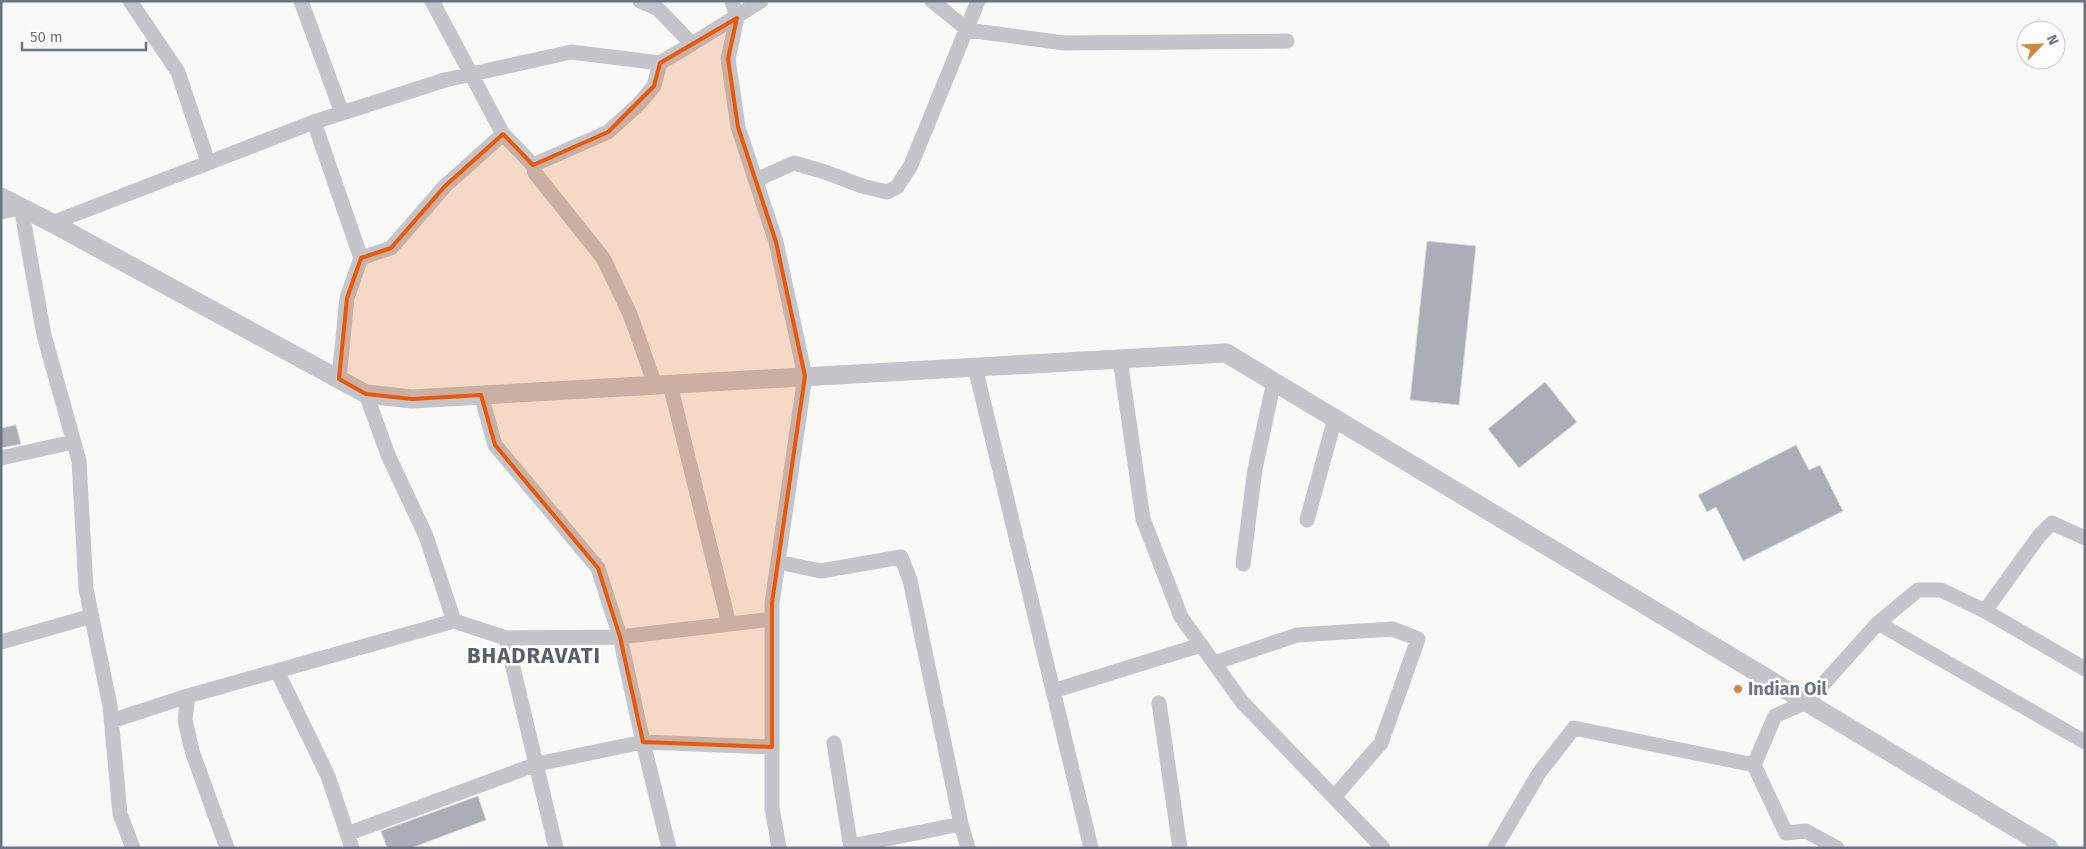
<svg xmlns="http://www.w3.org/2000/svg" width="2086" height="849" font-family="'Fira Sans',sans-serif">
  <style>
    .building { fill: #abaeb6; stroke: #dbdbd9 }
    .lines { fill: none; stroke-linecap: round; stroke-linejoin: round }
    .minor { stroke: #c3c5ca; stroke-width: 15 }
    .tertiary { stroke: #c3c5ca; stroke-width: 19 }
    .marked { fill: #e8590c; fill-opacity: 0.2; stroke: #e8590c; stroke-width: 4; stroke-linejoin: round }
    .poi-dot { fill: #ce8842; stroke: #fff; stroke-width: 2 }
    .labels { text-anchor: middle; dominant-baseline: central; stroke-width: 5; stroke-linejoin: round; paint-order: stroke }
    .poi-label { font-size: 18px; font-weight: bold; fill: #6c7384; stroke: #fff; text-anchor: start }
    .district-label { font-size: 22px; font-weight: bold; letter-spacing: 1px; fill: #595e6a; stroke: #fff }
  </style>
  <rect width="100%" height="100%" fill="#f9f9f7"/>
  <path class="building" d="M1427,241L1476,246L1459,405L1410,400Z
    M1545,382L1577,422L1519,468L1488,429Z
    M16,425L21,444L1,448V428Z
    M1796,445L1809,470L1820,465L1843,511L1743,561L1716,507L1707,512L1698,495Z
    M478,796L486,820L411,848H387L381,831Z"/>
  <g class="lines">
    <path class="minor" d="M130,1L178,72L208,162
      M301,1L342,113
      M432,1L503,134L533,165L535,173L603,258L630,314L655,385
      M640,1L658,9L692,44L761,1
      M732,1L737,18L728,59L738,127L776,242L805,376L772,603V808L779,848
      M932,1L968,30L1064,43L1287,41
      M314,122L361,258L347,298L339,379
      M533,165L608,132L639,104L654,86L660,63
      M756,180L794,163L825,172L862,186L887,192L897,187L911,165L978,1
      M1,212L21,207L44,335L79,461L86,589L110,706L120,814L133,848
      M52,223L314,122L445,80L571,52L660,63L692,44
      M361,258L391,248L445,186L503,134
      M1120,359L1143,519L1181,617L1242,702L1383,848
      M975,367L1091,848
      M670,384L729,624
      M366,394L388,455L426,536L454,621
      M481,395L495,445L598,568L620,637L643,742L669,848
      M1,458L73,442
      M1307,520L1335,418
      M778,562L821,571L901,557L910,580L961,824L968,848
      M1243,564L1255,469L1274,381
      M1985,611L2039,536L2052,523L2085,538
      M1878,623L2085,742
      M1,642L92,616
      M1214,663L1297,635L1393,629L1418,639L1381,743L1334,797
      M277,671L328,776L352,848
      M1053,691L1201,645
      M188,696L185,720L192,751L227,848
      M1159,703L1180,848
      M111,721L188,696L454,621L506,638
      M834,743L851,848
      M347,834L537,764L643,742L772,747
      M851,846L961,824
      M556,848L506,638L620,637L772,619
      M1495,848L1539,773L1574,728L1754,765
      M1837,848L1806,831L1786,833L1754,765L1775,716L1807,702L1878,623L1918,590H1941L1985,611L2085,669"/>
    <path class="tertiary" d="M1,197L52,223L366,394L412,399L1226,353L2049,848"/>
  </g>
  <path class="marked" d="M737,18L728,59L738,127L776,242L805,376L772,603V747L643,742L620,637L598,568L495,445L481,395L412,399L366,394L339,379L347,298L361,258L391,248L445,186L503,134L533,165L608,132L654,86L660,63Z"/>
  <circle class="poi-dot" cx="1738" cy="689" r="5"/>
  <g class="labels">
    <g class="poi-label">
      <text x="1748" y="689">Indian Oil</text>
    </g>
    <g class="district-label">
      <text x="534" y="655">BHADRAVATI</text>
    </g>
  </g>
  <rect width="2086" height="849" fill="none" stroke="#6c7384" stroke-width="5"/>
  <g transform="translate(2041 45) rotate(66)"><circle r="24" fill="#ffffff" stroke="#c4c7ce"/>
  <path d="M0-4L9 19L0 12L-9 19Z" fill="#ce8842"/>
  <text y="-8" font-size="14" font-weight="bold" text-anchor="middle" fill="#6c7384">N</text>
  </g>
  <path d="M22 42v8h124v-8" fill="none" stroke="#6c7384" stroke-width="2.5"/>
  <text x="30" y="42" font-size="15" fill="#6c7384" stroke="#ffffff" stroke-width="4" paint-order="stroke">50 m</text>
</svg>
